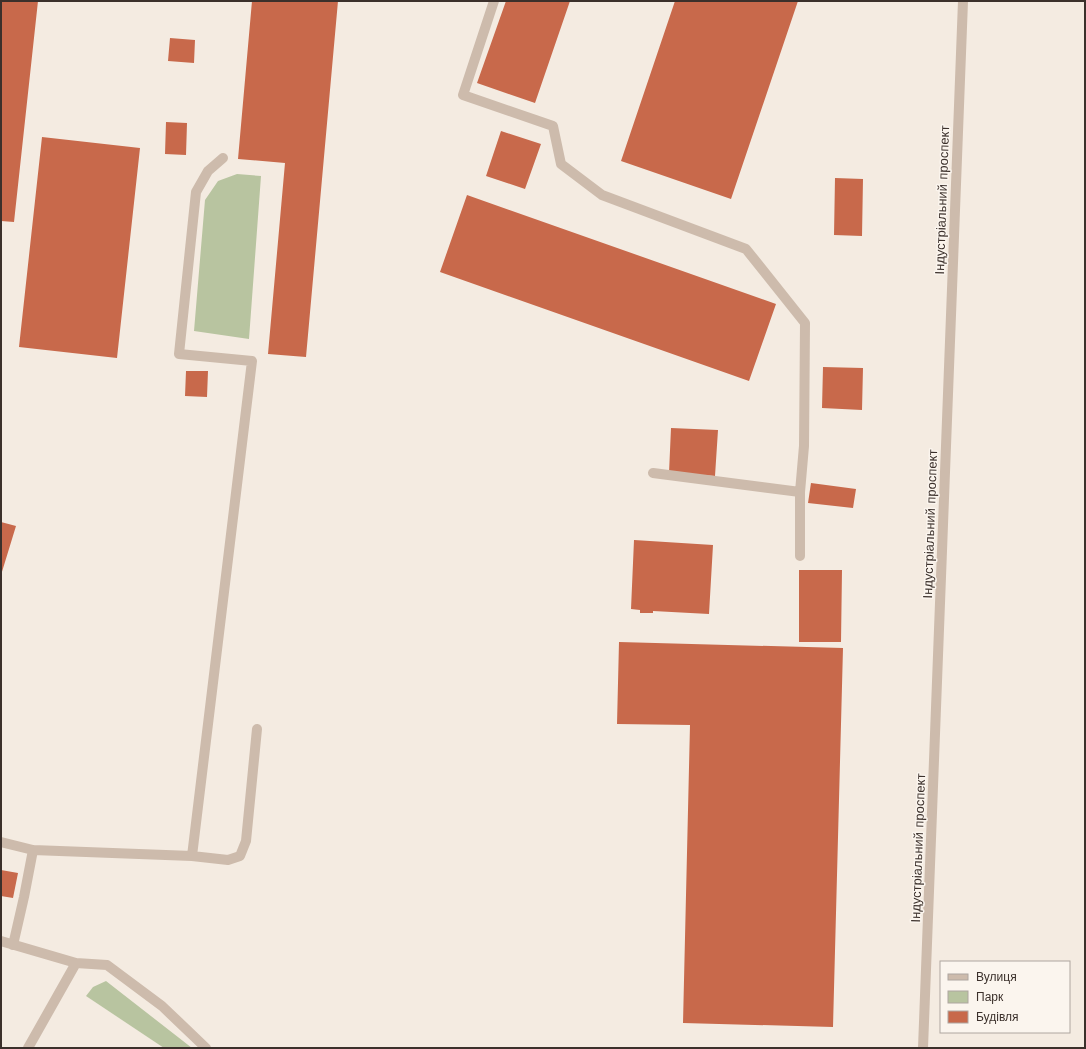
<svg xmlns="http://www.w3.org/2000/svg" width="1086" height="1049" font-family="'Work Sans',sans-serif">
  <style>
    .green { fill: #b8c4a0 }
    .building { fill: #c8694b }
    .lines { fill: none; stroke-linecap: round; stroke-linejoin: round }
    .service { stroke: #cdbbac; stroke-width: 10 }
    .minor { stroke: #cdbbac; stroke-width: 10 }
    .tertiary { stroke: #cdbbac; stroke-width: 10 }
    .labels { text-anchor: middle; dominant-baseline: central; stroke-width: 3; stroke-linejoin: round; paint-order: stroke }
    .street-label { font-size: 13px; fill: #3b302b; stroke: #fbf5ee }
  </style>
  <rect width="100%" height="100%" fill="#f4ebe1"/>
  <path class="green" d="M237,174L261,176L249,339L194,331L205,200L218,181Z
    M106,981L192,1048H164L86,996L93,987Z"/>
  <path class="building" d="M1,1H38L14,222L1,221Z
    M252,1H338L306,357L268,354L285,163L238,159Z
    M506,1H570L535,103L477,83Z
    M675,1H798L731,199L621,161Z
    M170,38L195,40L194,63L168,61Z
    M166,122L187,123L186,155L165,154Z
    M501,131L541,144L525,189L486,176Z
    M42,137L140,148L117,358L19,347Z
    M835,178L863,179L862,236L834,235Z
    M467,195L776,304L749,381L440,272Z
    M823,367L863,368L862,410L822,408Z
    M186,371H208L207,397L185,396Z
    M671,428L718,430L715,476L669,473Z
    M811,483L856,489L853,508L808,503Z
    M1,522L16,526L1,575Z
    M634,540L713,545L709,614L653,611V613H640V610L631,609Z
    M799,570H842L841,642H799Z
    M619,642L843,648L833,1027L683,1023L690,725L617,724Z
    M1,870L18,873L13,898L1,896Z"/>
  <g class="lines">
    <path class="service" d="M494,1L463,95L553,126L561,164L602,195L746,249L805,323L804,446L800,492V556
      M653,473L800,492
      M1,842L33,850L192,856L228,860L240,856L246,841L257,729
      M192,856L252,361L179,354L196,192L208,171L223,158
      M13,945L24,897L33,850"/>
    <path class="minor" d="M1,941L76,963
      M28,1048L76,963L107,965L162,1006L206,1048"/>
    <path class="tertiary" d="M923,1048L963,1"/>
  </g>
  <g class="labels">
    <g class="street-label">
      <text transform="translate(942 200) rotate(-88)">Індустріальний проспект</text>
      <text transform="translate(930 524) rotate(-88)">Індустріальний проспект</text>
      <text transform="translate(918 848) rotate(-88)">Індустріальний проспект</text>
    </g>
  </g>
  <rect width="1086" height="1049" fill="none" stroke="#3b302b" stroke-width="4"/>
  <rect x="940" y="961" width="130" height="72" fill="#fbf5ee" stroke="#aea6a0"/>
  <rect x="948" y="974" width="20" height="6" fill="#cdbbac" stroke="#aea6a0"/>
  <text x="976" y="981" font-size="12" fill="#3b302b">Вулиця</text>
  <rect x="948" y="991" width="20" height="12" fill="#b8c4a0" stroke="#aea6a0"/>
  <text x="976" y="1001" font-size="12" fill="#3b302b">Парк</text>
  <rect x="948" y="1011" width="20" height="12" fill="#c8694b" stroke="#aea6a0"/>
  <text x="976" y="1021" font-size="12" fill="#3b302b">Будівля</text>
</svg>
